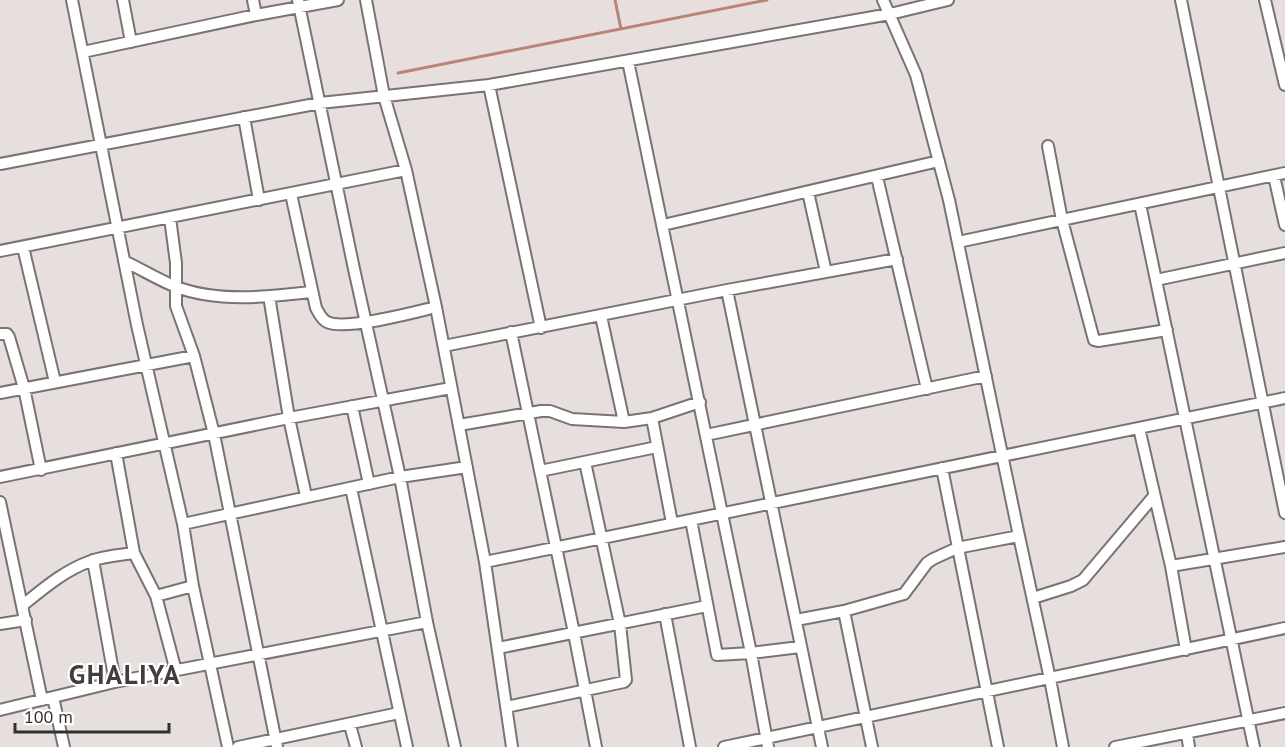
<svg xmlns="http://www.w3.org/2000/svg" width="1285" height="747" font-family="'PT Sans',sans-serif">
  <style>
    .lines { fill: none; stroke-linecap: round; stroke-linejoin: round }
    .stream { stroke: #ba8279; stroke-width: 3 }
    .minor-casing { stroke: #797372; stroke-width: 14 }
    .minor { stroke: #fff; stroke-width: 10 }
    .labels { text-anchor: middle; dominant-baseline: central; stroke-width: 4.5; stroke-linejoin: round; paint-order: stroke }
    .district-label { font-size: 27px; font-weight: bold; letter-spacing: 1.5px; fill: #423d3c; stroke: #fff }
  </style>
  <rect width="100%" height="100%" fill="#e6dfde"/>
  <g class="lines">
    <path class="stream" d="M615,0L621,29
      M398,73L767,0"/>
    <defs>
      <path id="minor" d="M72,0L137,325L183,524L193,586L228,747
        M123,0L131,42
        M253,0L256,15
        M298,0L354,269L400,477L427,622L455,747
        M366,0L384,96L406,170L436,307L485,562L512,747
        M883,0L916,75L949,200L1019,536L1050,679L1063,747
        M1181,0L1285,513
        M1265,0L1285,85
        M83,52L256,15L338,0
        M628,61L751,653L768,747
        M489,85L541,328
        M244,117L259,200
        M1048,146L1062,220L1094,340L1098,341L1167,330
        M0,164L320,103L489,85L890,14L948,0
        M1274,176L1285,225
        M877,177L927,389
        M808,192L826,272
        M291,194L316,308C319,313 321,319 327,322C345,331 415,312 436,307
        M1140,204L1254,747
        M170,218L176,263V306L194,356L214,434L277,747
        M663,225L939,161
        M958,242C1067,218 1176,196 1285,173
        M23,247L55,382
        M0,251L406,170
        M124,261C141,269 157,279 174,286C216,303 268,297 311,292
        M1156,280L1285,253
        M727,290L822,747
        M269,296L289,418L306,496
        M601,316L624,422
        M511,332L574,633L596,747
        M0,334H7L9,337L24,388L41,470
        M444,346L727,290L897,259
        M0,393L194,356
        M352,406L369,484
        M652,418L672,523
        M459,425L541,411H550L572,419L624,422L652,418L700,402
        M1139,428L1171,566L1186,650
        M706,435L986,376
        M116,453L134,553L156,596L176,671
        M942,468L998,747
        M540,471L657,447
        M0,477L289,418L451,388
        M351,488L407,747
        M0,502L42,700
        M691,520L717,655L751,653L800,647
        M183,524L400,477L467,467
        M93,560L115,682
        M485,562L1285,398
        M1171,566L1285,547
        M156,596L193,586
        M1033,598L1071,586L1083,580L1154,496
        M23,605C44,588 65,570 91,561C104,556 120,555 134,553
        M844,611L872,747
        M665,614L690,747
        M796,620L844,611L904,594L927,563L933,559L957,548L1019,536
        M0,624L26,620
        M498,648L707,606
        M53,697L64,747
        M506,707L624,682L626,680L620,624L585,462
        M0,710L115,682L427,622
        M350,725L356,747
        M1187,734L1189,747
        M238,747L399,713
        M724,747L1285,628
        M1115,747L1285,713"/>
    </defs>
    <use href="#minor" class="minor-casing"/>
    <use href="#minor" class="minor"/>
  </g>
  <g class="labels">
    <g class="district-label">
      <text x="125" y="674">GHALIYA</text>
    </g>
  </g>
  <path d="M15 723v9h154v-9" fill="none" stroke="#322f2f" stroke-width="3"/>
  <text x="24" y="723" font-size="18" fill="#322f2f" stroke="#ffffff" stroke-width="4.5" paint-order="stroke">100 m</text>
</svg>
